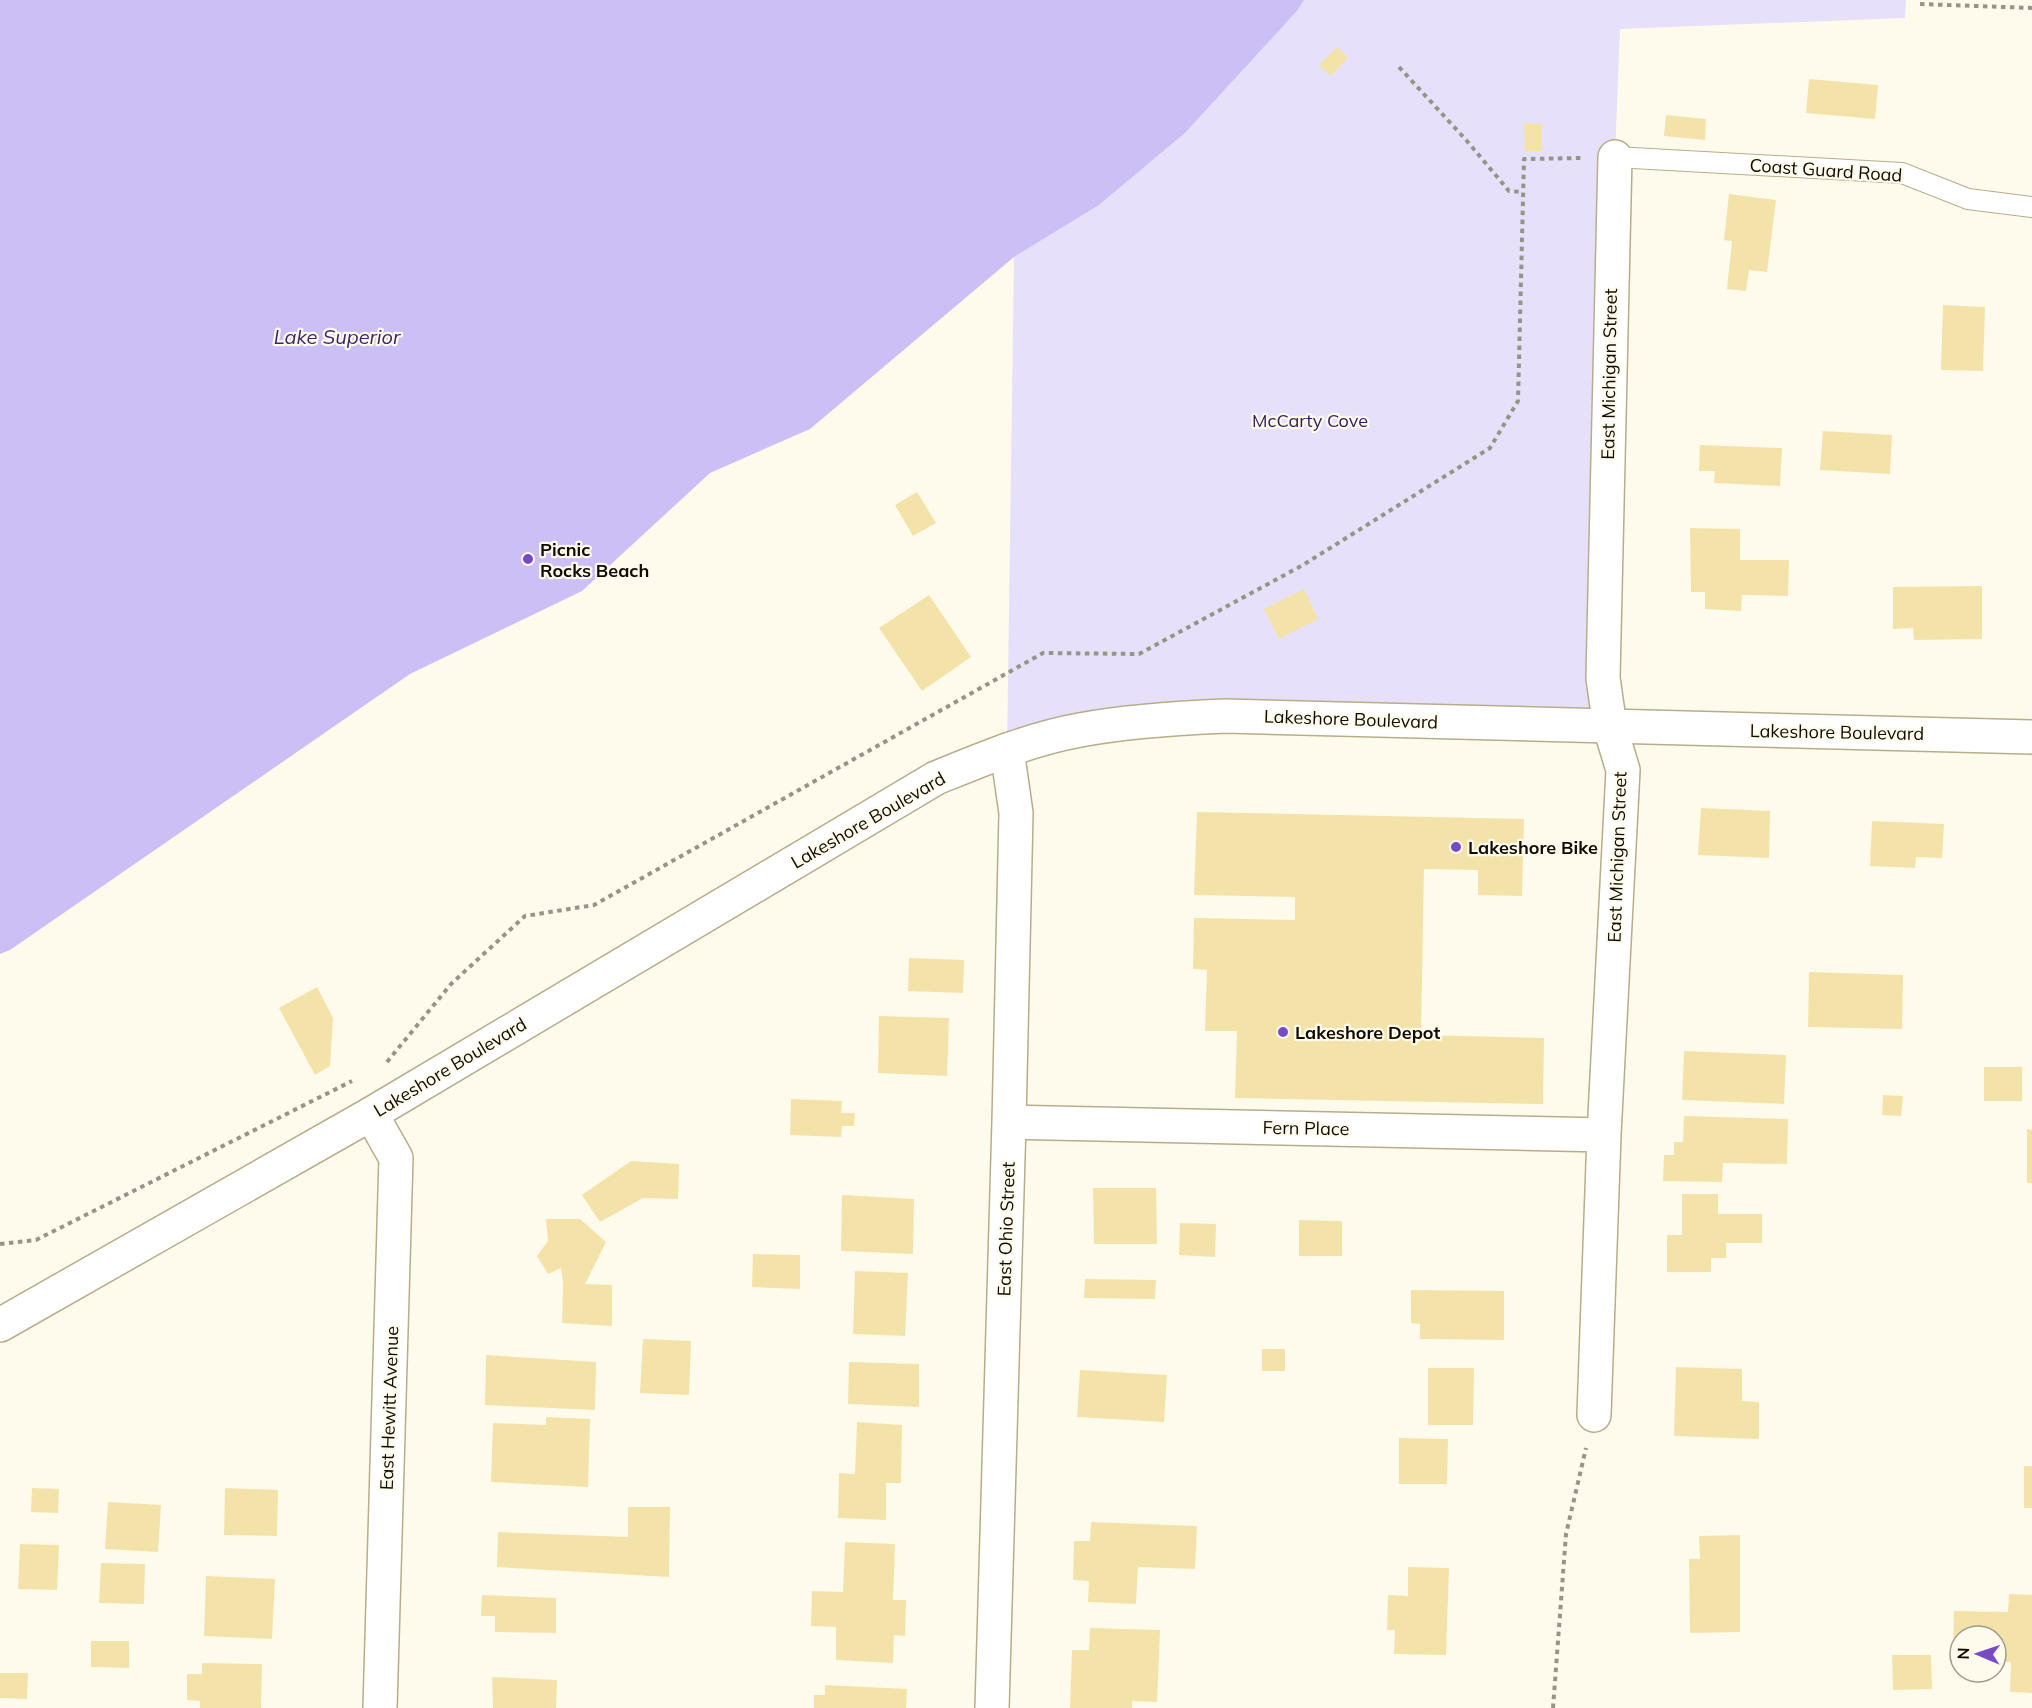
<svg xmlns="http://www.w3.org/2000/svg" width="2032" height="1708" font-family="Mulish,sans-serif">
  <style>
    .green { fill: #e6e0fb }
    .water { fill: #ccbff6 }
    .building { fill: #f4e3a9 }
    .lines { fill: none; stroke-linecap: round; stroke-linejoin: round }
    .service-casing { stroke: #b7ad8b; stroke-width: 22 }
    .minor-casing { stroke: #b7ad8b; stroke-width: 36 }
    .tertiary-casing { stroke: #b7ad8b; stroke-width: 36 }
    .path { stroke: #979387; stroke-width: 4; stroke-dasharray: 4.5 4.5; stroke-linecap: butt }
    .service { stroke: #fff; stroke-width: 20 }
    .minor { stroke: #fff; stroke-width: 33 }
    .tertiary { stroke: #fff; stroke-width: 33 }
    .poi-dot { fill: #754cc5; stroke: #fffbec; stroke-width: 2 }
    .labels { text-anchor: middle; dominant-baseline: central; stroke-width: 4.5; stroke-linejoin: round; paint-order: stroke }
    .street-label { font-size: 18px; fill: #0f0b02; stroke: #fffbec }
    .park-label { font-size: 18px; fill: #301958; stroke: #fffbec }
    .poi-label { font-size: 18px; font-weight: bold; fill: #0f0b02; stroke: #fffbec; text-anchor: start }
    .water-label { font-size: 20px; font-style: italic; fill: #3c2666; stroke: #fffbec }
  </style>
  <rect width="100%" height="100%" fill="#fffbec"/>
  <path class="green" d="M1304,0H1906L1905,18L1620,29L1615,157L1610,727L1226,716L1007,750L1014,257L1099,205L1185,133L1297,11Z"/>
  <path class="water" d="M0,0H1304L1297,11L1185,133L1099,205L1014,257L810,429L710,473L582,591L410,674L10,950L0,954Z"/>
  <path class="building" d="M1337,47L1348,58L1331,76L1319,65Z
    M1809,79L1878,85L1875,119L1806,113Z
    M1666,115L1706,119L1705,140L1664,136Z
    M1524,123L1542,124V151H1525Z
    M1729,194L1776,200L1767,272L1749,270L1746,291L1727,289L1732,241L1724,240Z
    M1943,305L1985,307L1983,371L1941,370Z
    M1823,431L1892,435L1890,474L1820,470Z
    M1700,445L1782,448L1780,486L1714,483L1715,471H1699Z
    M917,492L936,523L913,536L895,505Z
    M1690,528L1740,529V560H1789L1788,596L1742,595L1741,611L1705,609V592H1691Z
    M1982,586V639L1914,640L1913,628L1893,629V587Z
    M1304,589L1318,619L1279,639L1264,609Z
    M929,595L971,657L922,691L879,628Z
    M1701,808L1770,811L1769,858L1698,855Z
    M1197,812L1524,819L1522,896L1478,895V870L1424,869L1421,1035L1544,1038L1543,1104L1235,1098L1237,1031H1205L1207,970L1193,969L1194,918L1295,920V897L1194,895Z
    M1872,821L1944,824L1942,858L1916,857L1915,868L1870,866Z
    M909,958L964,960L963,993L908,991Z
    M1809,972L1903,975L1902,1029L1808,1027Z
    M317,987L333,1018L330,1066L315,1075L279,1008Z
    M879,1016L949,1018L947,1076L878,1073Z
    M1684,1051L1786,1055L1784,1104L1682,1100Z
    M1984,1067H2022V1101H1984Z
    M1883,1095L1903,1096L1901,1116L1882,1115Z
    M791,1099L842,1101L841,1113H855L854,1126H842L841,1137L790,1135Z
    M1684,1116L1788,1119L1787,1164L1723,1163L1722,1182L1663,1181L1664,1155H1674V1142H1683Z
    M2027,1129L2032,1130V1183H2027Z
    M631,1161L679,1164L678,1199L643,1198L600,1222L582,1195Z
    M1093,1188H1156L1157,1244H1094Z
    M1682,1194H1718V1214H1762V1243H1726V1258H1711V1272H1667V1235H1682Z
    M842,1195L914,1199L913,1254L841,1251Z
    M546,1219H580L606,1242L585,1284L612,1285V1326L562,1323L563,1283L561,1268L548,1274L537,1256L548,1241Z
    M1299,1220L1342,1221V1256H1299Z
    M1180,1223L1216,1224L1215,1257L1179,1255Z
    M753,1254L800,1255V1289L752,1287Z
    M855,1271L908,1273L905,1336L853,1334Z
    M1085,1279L1156,1280L1155,1299L1084,1298Z
    M1411,1290L1504,1291V1340L1420,1339V1324L1411,1323Z
    M643,1339L691,1341L689,1395L640,1393Z
    M1262,1349H1285V1371H1262Z
    M486,1355L596,1362L595,1410L485,1405Z
    M849,1362L919,1364V1407L848,1404Z
    M1676,1367L1742,1369V1401L1759,1402V1439L1674,1436Z
    M1428,1368H1474L1473,1425H1428Z
    M1080,1370L1167,1375L1164,1422L1077,1417Z
    M546,1417L590,1419L588,1487L491,1482L493,1423L546,1425Z
    M857,1422L902,1425L901,1483H886V1520L838,1518L839,1473L855,1474Z
    M1399,1438L1448,1439L1447,1484H1399Z
    M2024,1466H2032V1508H2024Z
    M32,1488L59,1489L58,1513L31,1512Z
    M225,1488L278,1490L277,1536L224,1535Z
    M108,1502L161,1505L158,1552L105,1549Z
    M628,1507H670L669,1577L497,1567L498,1532L628,1537Z
    M1091,1522L1197,1526L1195,1569L1138,1567L1136,1604L1088,1602L1089,1581L1073,1580L1074,1541H1090Z
    M1740,1535V1632L1690,1633L1689,1559H1700L1699,1536Z
    M845,1542L895,1544L893,1600H906L905,1636L894,1635L893,1663L836,1660V1627L811,1626L812,1591L843,1592Z
    M20,1544L59,1545L57,1590L18,1589Z
    M101,1563L145,1564L144,1604L99,1603Z
    M1408,1567L1449,1568L1446,1655L1394,1654L1395,1630H1387L1388,1595L1408,1596Z
    M206,1576L275,1579L272,1639L204,1636Z
    M2009,1594L2032,1595V1693L2010,1692L2011,1662H1996V1636H1960V1650H1953L1954,1611L2008,1612Z
    M482,1595L556,1598V1633L495,1632V1616H481Z
    M1090,1628L1160,1630L1157,1702L1132,1701V1708H1070L1072,1650H1089Z
    M91,1641H129V1668L91,1667Z
    M1892,1655H1931L1932,1689L1893,1690Z
    M202,1663L262,1664L261,1708H200V1701L187,1700V1674H202Z
    M0,1673H28L27,1699L0,1698Z
    M492,1677L557,1680L556,1708H493Z
    M825,1685L907,1689L906,1708H814V1695H825Z"/>
  <g class="lines">
    <defs>
      <path id="service" d="M1615,157L1902,173L1968,199L2032,207"/>
      <path id="minor" d="M371,1114L396,1158L380,1708
        M1009,1122L1604,1135
        M1594,1415L1604,1135L1623,770L1610,727L1603,678L1615,157
        M992,1708L1009,1122L1016,813L1007,750"/>
      <path id="tertiary" d="M0,1325L371,1114L936,778C983,759 1030,739 1080,730C1128,721 1177,718 1226,716L2032,737"/>
    </defs>
    <use href="#service" class="service-casing"/>
    <use href="#minor" class="minor-casing"/>
    <use href="#tertiary" class="tertiary-casing"/>
    <path class="path" d="M1920,4L2032,8
      M1399,67L1467,141L1509,191L1523,192
      M387,1062L451,984L525,916L594,905L1043,653L1139,654L1303,565L1490,448L1518,401L1524,159L1581,158
      M0,1244L36,1240L352,1081
      M1553,1708L1566,1534L1586,1448"/>
    <use href="#service" class="service"/>
    <use href="#minor" class="minor"/>
    <use href="#tertiary" class="tertiary"/>
  </g>
  <g class="poi-dot">
    <circle cx="528" cy="559" r="6"/>
    <circle cx="1456" cy="847" r="6"/>
    <circle cx="1283" cy="1032" r="6"/>
  </g>
  <g class="labels">
    <g class="street-label">
      <text transform="translate(1826 170) rotate(4)">Coast Guard Road</text>
      <text transform="translate(1609 374) rotate(-89)">East Michigan Street</text>
      <text transform="translate(1351 719) rotate(2)">Lakeshore Boulevard</text>
      <text transform="translate(1837 732) rotate(1)">Lakeshore Boulevard</text>
      <text transform="translate(868 820) rotate(-30)">Lakeshore Boulevard</text>
      <text transform="translate(1617 857) rotate(-88)">East Michigan Street</text>
      <text transform="translate(450 1067) rotate(-31)">Lakeshore Boulevard</text>
      <text transform="translate(1306 1128) rotate(1)">Fern Place</text>
      <text transform="translate(1006 1229) rotate(-88)">East Ohio Street</text>
      <text transform="translate(389 1408) rotate(-88)">East Hewitt Avenue</text>
    </g>
    <g class="park-label">
      <text x="1310" y="420">McCarty Cove</text>
    </g>
    <g class="poi-label">
      <text x="540" y="549">Picnic<tspan x="540" dy="21">Rocks Beach</tspan></text>
      <text x="1468" y="847">Lakeshore Bike</text>
      <text x="1295" y="1032">Lakeshore Depot</text>
    </g>
    <g class="water-label">
      <text x="337" y="336">Lake Superior</text>
    </g>
  </g>
  <g transform="translate(1978 1654) rotate(272)"><circle r="28" fill="#fffbec" stroke="#9f9b8e" stroke-width="1.5"/>
  <path d="M0-4.5L10 22L0 15L-10 22Z" fill="#754cc5"/>
  <text y="-9" font-size="16" font-weight="bold" text-anchor="middle" fill="#0f0b02">N</text>
  </g>
</svg>
